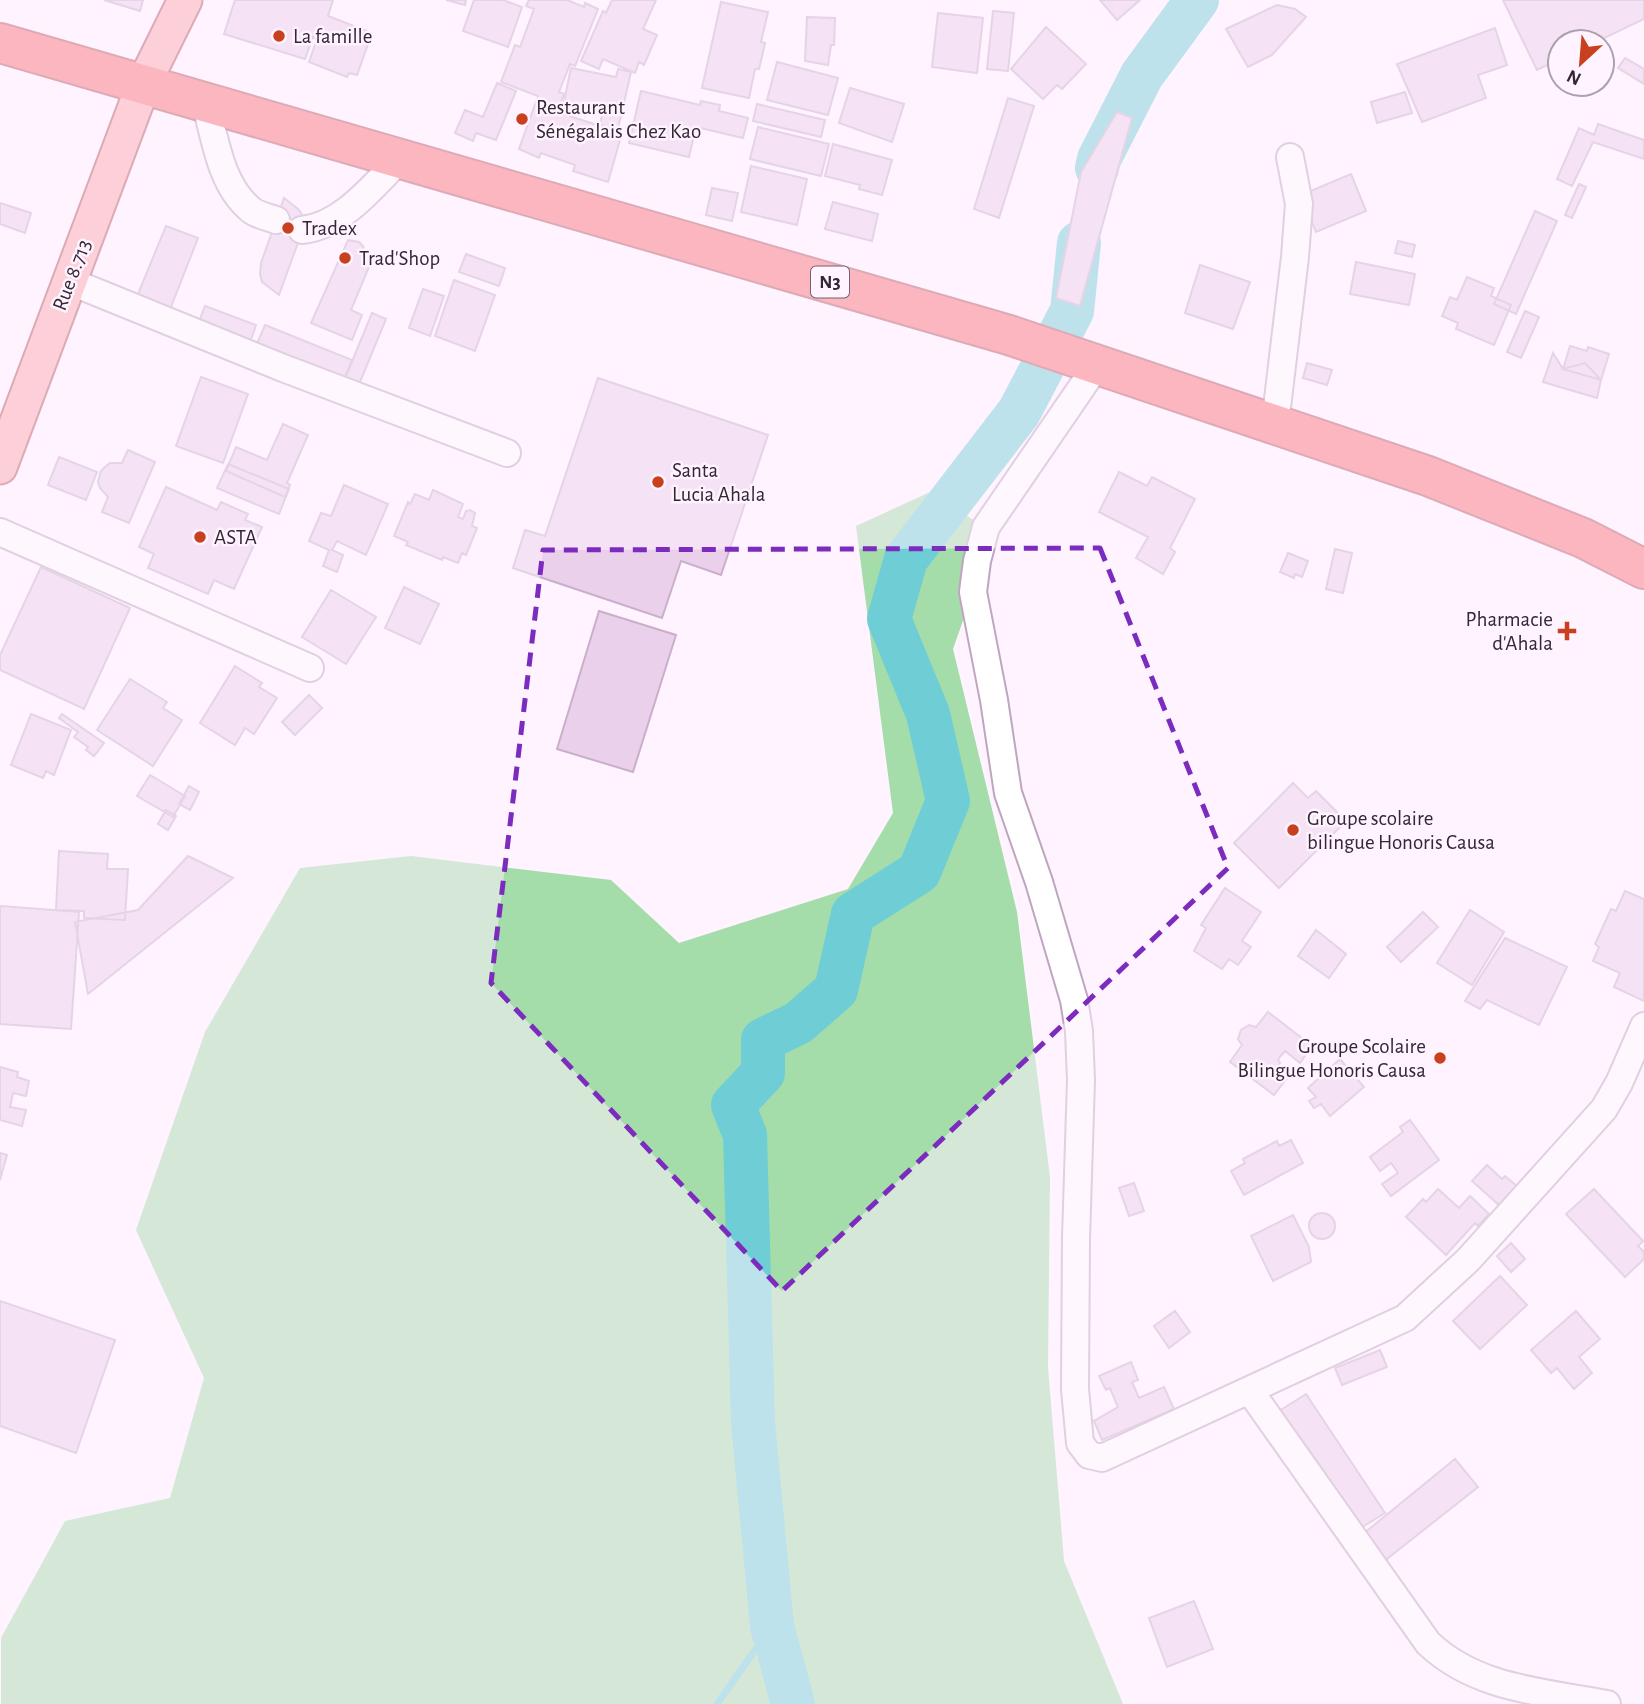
<svg xmlns="http://www.w3.org/2000/svg" width="1644" height="1704" font-family="'Alegreya Sans',sans-serif">
  <style>
    .green { fill: #a4dcaa }
    .lines { fill: none; stroke-linecap: round; stroke-linejoin: round }
    .stream { stroke: #6fced5; stroke-width: 7 }
    .river { stroke: #6fced5; stroke-width: 44 }
    .building { fill: #ebd0ec; stroke: #c9afca; stroke-width: 2 }
    .minor-casing { stroke: #bfa5c0; stroke-width: 30 }
    .major-casing { stroke: #b4545f; stroke-width: 37 }
    .highway-casing { stroke: #b4545f; stroke-width: 42 }
    .minor { stroke: #fff; stroke-width: 26 }
    .major { stroke: #fca7ad; stroke-width: 33 }
    .highway { stroke: #fa6d77; stroke-width: 38 }
    .marked { fill: none; stroke: #7b2cbf; stroke-width: 5; stroke-dasharray: 14 9; stroke-linejoin: round }
    .poi-dot { fill: #c9401e; stroke: #fef3fe; stroke-width: 2.5 }
    .labels { text-anchor: middle; dominant-baseline: central; stroke-width: 5; stroke-linejoin: round; paint-order: stroke }
    .shield { fill: #fef3fe; stroke: #6f646f; stroke-width: 2 }
    .shield-label { font-size: 19px; font-weight: bold; fill: #322732 }
    .poi-label { font-size: 21px; fill: #322732; stroke: #fef3fe; text-anchor: start }
    .street-label { font-size: 21px; fill: #322732; stroke: #fef3fe }
  </style>
  <rect width="100%" height="100%" fill="#fef3fe"/>
  <path class="green" d="M928,493L986,527L973,592L953,649L1017,912L1050,1177L1048,1367L1064,1561L1123,1704H1V1638L65,1521L170,1498L204,1378L136,1230L205,1032L300,868L411,856L611,880L679,943L848,889L893,813L856,526Z"/>
  <g class="lines">
    <path class="stream" d="M717,1704L772,1626"/>
    <path class="river" d="M1097,168L1099,159L1142,75L1197,0
      M793,1704L772,1626L753,1422L745,1135L733,1105L763,1073V1040L798,1023L836,990L853,914L919,872L948,801L928,714L889,619L906,559L1019,412L1072,311L1079,243"/>
  </g>
  <path class="building" d="M104,0H143L140,11Z
    M235,0H333L328,16L372,33L357,75L349,73L347,77L309,62L317,39L313,37L305,59L224,34Z
    M446,0H466L465,5Z
    M474,0H503L522,7L508,47L463,31Z
    M529,0H567L584,7L585,3L598,9L575,66L570,64L559,92L564,94L557,112L622,133L608,182L573,171L575,165L541,153L539,158L519,149L538,96L501,82L515,45L520,47L534,9L526,6Z
    M612,0H656L643,29L657,35L644,65L639,62L635,73L603,59L599,69L581,61L603,11L606,13Z
    M1100,0H1140L1117,20Z
    M1503,0H1644V19L1596,42H1560V59L1537,70Z
    M721,2L768,12L761,42L765,43L759,69H755L749,98L702,88Z
    M1277,5L1295,9L1306,17L1272,55L1248,67L1226,29Z
    M993,11L1014,13L1008,71L987,69Z
    M938,13L983,18L977,73L932,67Z
    M807,17L835,18L834,45H831L828,65L805,61Z
    M1046,27L1086,64L1062,89L1057,85L1043,99L1011,69Z
    M1495,28L1507,65L1478,75L1486,98L1422,122L1397,64Z
    M1625,58L1644,69V84L1618,68Z
    M777,62L838,78L828,115L767,100Z
    M571,68L616,77L618,69L631,72L618,129L600,125L602,114L578,108L577,115L562,111Z
    M497,83L516,91L496,140L476,133L473,141L455,133L465,110L483,117Z
    M850,88L904,104L892,142L839,123Z
    M641,91L700,105L701,101L720,105L719,111L748,118L743,138L696,127L689,157L629,143Z
    M1405,92L1412,113L1377,123L1371,102Z
    M1008,98L1034,106L999,218L974,209Z
    M757,104L825,120L821,137L753,121Z
    M1117,112L1132,118L1080,306L1056,298L1081,172Z
    M1598,124L1644,140V159L1593,142L1572,186L1557,179L1579,128L1594,135Z
    M758,127L829,144L821,176L750,159Z
    M833,144L892,160L882,195L859,189L860,185L825,176Z
    M751,166L807,179L797,225L741,212Z
    M1351,174L1366,211L1316,232L1301,195Z
    M1579,184L1586,187L1572,218L1565,215Z
    M712,188L738,193L732,221L706,215Z
    M284,198L298,209L303,216L304,226L279,295L262,282L260,274L261,263Z
    M833,202L878,214L872,241L825,229Z
    M0,203L31,213L25,233L0,224Z
    M1535,211L1557,221L1516,314L1494,304Z
    M166,226L198,238L169,312L136,299Z
    M348,240L359,242L363,246L365,254L373,257L351,310L362,315L352,340L311,323Z
    M1398,241L1415,245L1412,257L1395,253Z
    M466,254L505,268L499,286L459,272Z
    M1356,262L1415,274L1409,305L1350,294Z
    M1200,265L1250,282L1233,329L1185,313Z
    M1467,277L1494,288L1491,296L1511,305L1494,345L1456,329L1458,323L1442,316L1450,297L1457,300Z
    M454,280L495,295L475,351L435,336Z
    M423,289L444,296L430,336L409,328Z
    M205,306L256,325L245,357L193,338Z
    M1525,311L1539,317L1521,358L1507,352Z
    M372,313L386,319L358,387L344,381Z
    M265,325L352,360L338,394L251,358Z
    M1570,346L1587,351L1588,347L1609,354L1601,380L1563,369Z
    M1553,353L1563,369L1585,363L1601,380L1597,398L1543,382Z
    M1307,363L1332,370L1327,385L1303,378Z
    M201,377L248,394L223,463L176,446Z
    M598,378L768,435L721,575L681,561L662,618L513,568L525,530L545,536Z
    M283,424L308,435L287,483L290,485L285,497L226,471L236,447L267,460Z
    M128,450L155,462L129,523L102,512L108,497L100,488L98,482L101,471L105,467L110,463H122Z
    M59,457L97,472L86,500L48,485Z
    M228,464L289,489L279,514L217,488Z
    M1119,472L1147,486L1152,477L1195,499L1170,548L1175,552L1163,574L1136,558L1148,537L1099,512Z
    M344,485L388,504L366,555L337,541L332,550L343,555L337,572L323,566L329,550L309,541L321,513L331,516Z
    M166,487L217,510L221,502L248,514L245,520L262,527L234,589L214,580L208,594L148,568L154,554L139,547Z
    M433,490L463,504L458,517L463,519L466,511L470,510L475,513L472,526L477,528L466,555L462,553L458,563L443,557L442,560L406,545L408,542L394,536L408,502L410,504L415,494L429,500Z
    M1335,549L1352,553L1343,593L1326,589Z
    M1288,553L1308,561L1302,577L1295,574L1294,578L1280,572Z
    M41,567L130,608L84,709L0,670V655Z
    M404,587L439,604L420,644L385,628Z
    M331,590L376,617L346,664L302,637Z
    M599,611L676,635L633,772L557,749Z
    M235,666L262,683L259,687L277,698L254,734L245,728L235,745L200,723Z
    M130,679L167,702L163,708L182,720L153,766L97,730Z
    M309,695L322,708L295,735L282,722Z
    M31,714L71,730L54,775L46,771L43,778L11,765Z
    M62,714L104,743L94,756L86,750L88,747L74,737L78,732L59,718Z
    M150,775L185,796L173,817L137,796Z
    M1293,783L1308,798L1316,791L1346,821L1279,888L1234,843Z
    M189,786L199,792L190,810L179,804Z
    M166,810L176,816L168,830L158,824Z
    M59,851L108,854L107,869H128L125,920L84,918V911L56,910Z
    M188,856L233,878L88,994L75,922L138,910Z
    M1225,888L1261,912L1242,941L1251,947L1238,965L1229,959L1222,969L1194,951L1206,928L1201,925Z
    M1625,891L1644,899V1001L1614,987L1620,973L1593,961L1599,947L1595,944L1611,909L1616,911Z
    M0,906L79,912L71,1029L0,1024Z
    M1470,910L1504,932L1472,985L1437,963Z
    M1423,912L1438,927L1401,962L1387,947Z
    M1316,930L1346,954L1329,978L1298,956Z
    M1505,938L1567,967L1539,1025L1487,1000L1480,1009L1465,1001Z
    M1268,1012L1312,1046L1300,1063L1285,1051L1278,1059L1280,1063L1276,1071L1287,1078L1274,1095L1230,1062L1242,1045L1238,1039L1241,1030L1249,1025L1256,1027Z
    M1340,1059L1364,1087L1330,1116L1321,1104L1314,1108L1309,1101L1316,1097L1308,1088Z
    M0,1067L18,1072L17,1077L29,1081L26,1096L13,1093L10,1107L26,1110L22,1126L0,1120Z
    M1410,1120L1439,1160L1391,1196L1382,1184L1398,1173L1391,1163L1380,1171L1370,1157L1403,1132L1400,1127Z
    M1291,1140L1303,1163L1244,1195L1231,1171L1245,1163L1243,1159L1277,1141L1279,1146Z
    M0,1153L7,1155L0,1180Z
    M1487,1165L1502,1179L1505,1176L1518,1187L1500,1206L1472,1181Z
    M1134,1183L1144,1211L1129,1216L1119,1188Z
    M1438,1189L1459,1208L1470,1196L1489,1214L1478,1226L1475,1223L1446,1255L1406,1217L1423,1199L1426,1202Z
    M1594,1189L1643,1241L1638,1246L1644,1252V1259L1625,1277L1566,1214Z
    M1309 1226a13 13 0 1 1 26 0a13 13 0 1 1-26 0Z
    M1293,1215L1309,1247L1311,1262L1273,1281L1251,1236Z
    M1511,1243L1525,1259L1511,1272L1497,1256Z
    M1500,1276L1527,1305L1480,1349L1453,1321Z
    M0,1301L115,1340L76,1453L0,1426Z
    M1175,1311L1190,1332L1169,1348L1154,1326Z
    M1576,1311L1600,1339L1579,1357L1592,1373L1574,1389L1557,1368L1551,1373L1531,1350Z
    M1380,1350L1387,1367L1342,1385L1335,1368Z
    M1131,1362L1138,1380L1132,1382L1139,1398L1164,1387L1174,1409L1102,1440L1094,1421L1118,1407L1110,1388L1106,1390L1099,1376Z
    M1306,1394L1385,1513L1354,1532L1276,1413Z
    M1455,1459L1478,1487L1378,1566L1357,1539Z
    M1194,1601L1213,1649L1167,1667L1149,1618Z"/>
  <g class="lines">
    <defs>
      <path id="minor" d="M205,102C215,137 220,184 250,209C256,215 268,217 276,220
        M302,230C342,226 373,186 399,160
        M69,281L283,368L507,453
        M1097,365L986,527L977,561L973,592L994,700L1008,793L1039,882L1074,1000L1079,1031L1081,1080L1076,1238L1075,1389L1080,1443L1089,1455L1102,1458L1405,1318L1468,1260L1604,1109L1619,1083L1644,1026
        M1275,424L1295,257L1299,204L1290,157
        M0,532L310,668
        M1250,1391L1428,1643C1476,1689 1544,1692 1607,1704"/>
      <path id="major" d="M0,467L144,83L185,0"/>
      <path id="highway" d="M0,43L1009,335L1428,476L1583,538L1644,569"/>
    </defs>
    <use href="#minor" class="minor-casing"/>
    <use href="#major" class="major-casing"/>
    <use href="#highway" class="highway-casing"/>
    <use href="#minor" class="minor"/>
    <use href="#major" class="major"/>
    <use href="#highway" class="highway"/>
  </g>
  <path d="M0 0H1644V1704H0ZM1100,548L1228,868L782,1291L491,983L543,550Z" fill="#fef3fe" fill-opacity=".55" fill-rule="evenodd"/>
  <path class="marked" d="M1100,548L1228,868L782,1291L491,983L543,550Z"/>
  <g class="poi-dot">
    <circle cx="279" cy="36" r="7"/>
    <circle cx="522" cy="119" r="7"/>
    <circle cx="288" cy="228" r="7"/>
    <circle cx="345" cy="258" r="7"/>
    <circle cx="658" cy="482" r="7"/>
    <circle cx="200" cy="537" r="7"/>
    <path d="M1563.5 620.5h7v7h7v7h-7v7h-7v-7h-7v-7h7z"/>
    <circle cx="1293" cy="830" r="7"/>
    <circle cx="1440" cy="1058" r="7"/>
  </g>
  <g class="labels">
    <rect class="shield" x="811" y="266.5" width="38" height="31" rx="5"/>
    <g class="shield-label">
      <text x="830" y="282">N3</text>
    </g>
    <g class="poi-label">
      <text x="293" y="36">La famille</text>
      <text x="536" y="107">Restaurant<tspan x="536" dy="24">Sénégalais Chez Kao</tspan></text>
      <text x="302" y="228">Tradex</text>
      <text x="359" y="258">Trad'Shop</text>
      <text x="672" y="470">Santa<tspan x="672" dy="24">Lucia Ahala</tspan></text>
      <text x="214" y="537">ASTA</text>
      <text x="1553" y="619" text-anchor="end">Pharmacie<tspan x="1553" dy="24">d'Ahala</tspan></text>
      <text x="1307" y="818">Groupe scolaire<tspan x="1307" dy="24">bilingue Honoris Causa</tspan></text>
      <text x="1426" y="1046" text-anchor="end">Groupe Scolaire<tspan x="1426" dy="24">Bilingue Honoris Causa</tspan></text>
    </g>
    <g class="street-label">
      <text transform="translate(72 275) rotate(-69)">Rue 8.713</text>
    </g>
  </g>
  <g transform="translate(1581 63) rotate(206)"><circle r="33" fill="#fef3fe" stroke="#aca1ac" stroke-width="2"/>
  <path d="M0-5L12 26L0 18L-12 26Z" fill="#c9401e"/>
  <text y="-10" font-size="19" font-weight="bold" text-anchor="middle" fill="#322732">N</text>
  </g>
</svg>
